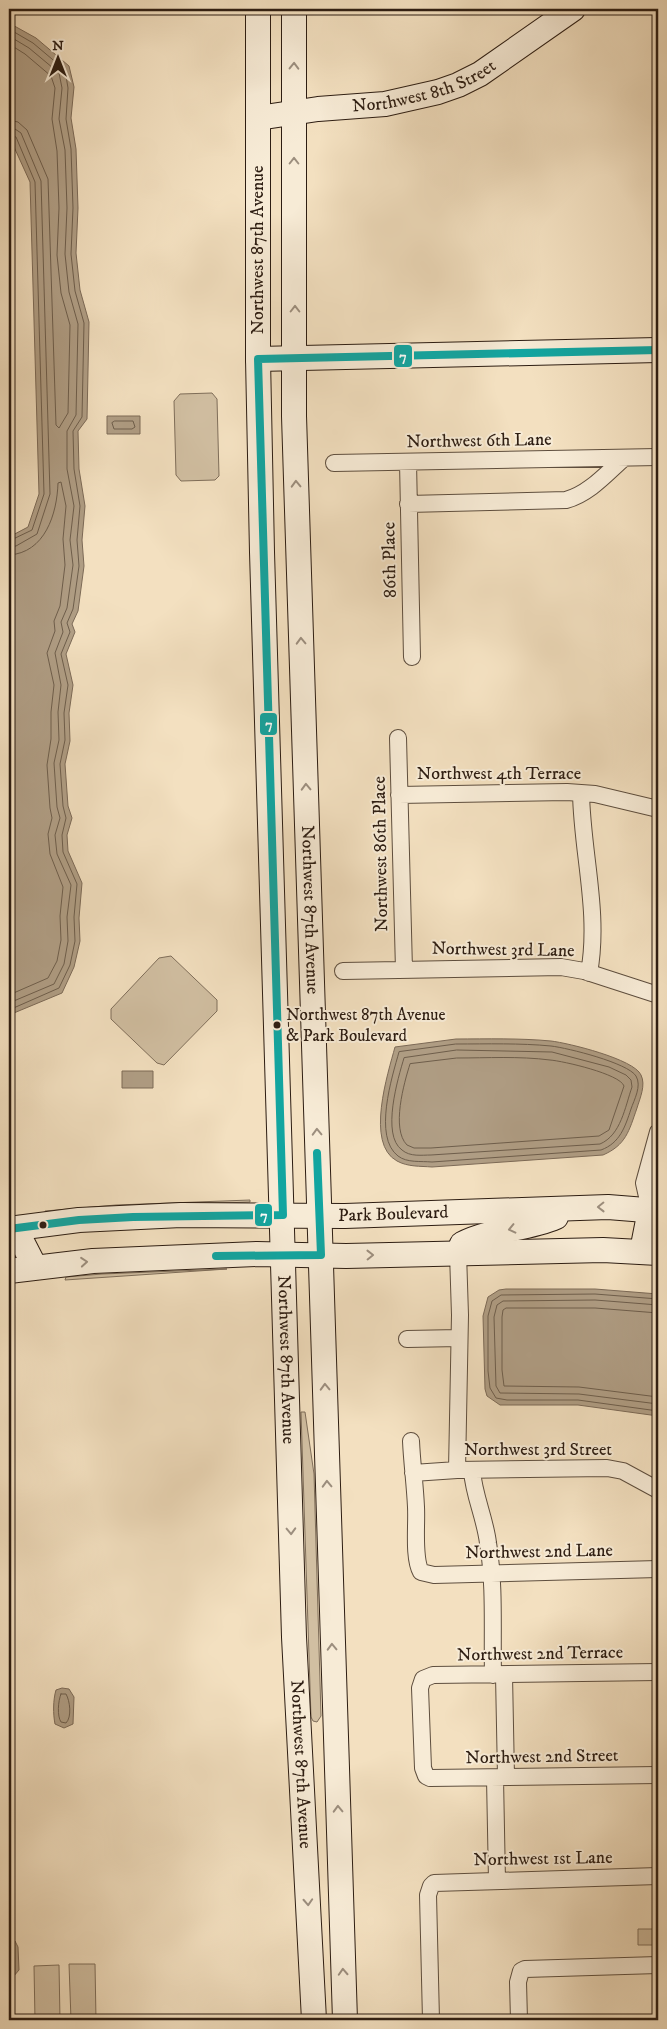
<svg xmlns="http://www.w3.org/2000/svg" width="667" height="2029" font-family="'IM FELL DW Pica',serif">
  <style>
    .green { fill: #d1bfa2; stroke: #7f6e5a }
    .water { fill: #b09e85; stroke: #7c6a57 }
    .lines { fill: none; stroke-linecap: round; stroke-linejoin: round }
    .shore { stroke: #6e5e4c; stroke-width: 1 }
    .street-casing { stroke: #5e4e3e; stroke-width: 18 }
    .secondary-casing { stroke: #2d1d12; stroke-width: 26 }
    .street { stroke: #f7ebd6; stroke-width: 16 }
    .secondary { stroke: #f7ebd6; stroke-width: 24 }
    .bus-1-casing { stroke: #f7ebd6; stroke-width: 11 }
    .bus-1 { stroke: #12a5a0; stroke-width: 8 }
    .oneway { stroke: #9c8e7e }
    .bus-dot { fill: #2d1d12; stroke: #f7ebd6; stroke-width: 2 }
    .labels { text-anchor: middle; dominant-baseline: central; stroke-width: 4; stroke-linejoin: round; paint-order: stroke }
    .bus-label { font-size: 17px; fill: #2d1d12; stroke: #f7ebd6; text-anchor: start }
    .street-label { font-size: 18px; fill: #2d1d12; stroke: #f7ebd6 }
    .line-badge { stroke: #f7ebd6; stroke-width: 2 }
    .badge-label { font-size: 14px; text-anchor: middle; font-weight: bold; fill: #fff }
  </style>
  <rect width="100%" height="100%" fill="#f3e0c0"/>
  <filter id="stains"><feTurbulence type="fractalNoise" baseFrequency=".004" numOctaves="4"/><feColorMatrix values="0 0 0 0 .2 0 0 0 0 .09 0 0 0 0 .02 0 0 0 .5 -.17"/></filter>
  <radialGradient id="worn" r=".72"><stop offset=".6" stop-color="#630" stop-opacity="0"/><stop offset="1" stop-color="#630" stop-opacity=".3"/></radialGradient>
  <path class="green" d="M212,393L217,399L219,476L215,480L181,481L176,475L174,401L180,394Z
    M171,956L217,1000V1011L164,1065L157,1063L111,1019V1009L159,958Z
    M250,1200V1202L116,1207L45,1214V1211L116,1205Z
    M227,1269L65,1280L66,1277L102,1274Z
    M301,1412H305L314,1474L321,1716L317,1722L313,1721L311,1717Z
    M638,1929H653L654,1933L658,1932V1945H638Z
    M69,1964H95L96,2020H71Z
    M59,1965L60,2020H35L34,1966Z"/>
  <path class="water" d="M9,23L36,38L69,66L74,87L71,118L76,149L78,208L76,253L80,290L89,322L87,419L78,431L79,469L85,506L82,540L84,566L78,611L72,624L75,632L66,654L73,685L69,713L70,741L65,764L68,806L72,818L67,835L68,851L82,883L79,918L80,941L74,967L62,993L9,1015V537L28,527L39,494L30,182L9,136Z
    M107,416H140V434H107Z
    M456,1039C487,1039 519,1038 551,1041C568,1043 634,1059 641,1075C646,1085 640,1098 637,1108C629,1131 626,1145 603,1155L432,1167C420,1166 408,1167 397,1161C365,1144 388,1073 395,1047Z
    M122,1071H153V1088H122Z
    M506,1289H595L658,1294V1416L578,1405H500L487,1396L485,1389L483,1316L488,1297L499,1290Z
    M62,1688L69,1689L74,1697L73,1724L64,1728L55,1724C53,1714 53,1700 56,1690Z
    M9,1940L15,1941L18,1947L19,1970L13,1977H9Z"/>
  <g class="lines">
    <path class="shore" d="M9,29L33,43L65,70L68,88L66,119L71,149L73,208L71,254L75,291L84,323L82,417L73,431L74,469L80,506L77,540L79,566L73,609L67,623L70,632L61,654L68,685L64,713L65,740L60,764L63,806L66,818L62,835L63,852L77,884L74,917L75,941L70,965L59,988L9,1010
      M9,36L29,48L59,73L62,88L59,119L65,150L67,208L65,254L69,292L78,324L76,415L67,431V469L74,506L70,540L73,565L67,608L61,622L63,632L55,653L61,685L58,712L59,740L54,763L57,807L60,818L55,835L57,854L71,885L67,917L68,941L64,964L54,984L9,1003
      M9,44L25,54L51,76L55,88L52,119L57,151L59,208L57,255L61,293L70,325L68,413L59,428L56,425L48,179L27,130L18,122L9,120
      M9,128L15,129L21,133L41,181L50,494L37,534L16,546L9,547
      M9,134L16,137L35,182L44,494L32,530L9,541
      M115,421H133L135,427L132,429H114L112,423Z
      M9,555C45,553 57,514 58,483L61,482L66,506L63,539L65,565L60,606L54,621L55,631L47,653L54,685L51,712V739L47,765L50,808L52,818L48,834L50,854L63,887L60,916L61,940L57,961L48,978L9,995
      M456,1044C487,1044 520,1043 551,1046C568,1048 628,1063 636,1076C642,1086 634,1100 631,1109C625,1127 620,1143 601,1150L432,1162C421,1161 407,1163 398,1156C373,1137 392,1077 399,1052Z
      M457,1050L552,1052L609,1067L626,1075L631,1080L632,1087C625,1107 621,1135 600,1144L431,1155C422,1155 410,1157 402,1150C381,1135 398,1078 404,1058Z
      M457,1058C487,1058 519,1056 550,1060C563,1061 620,1074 624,1086L609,1130L599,1136L431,1148H414L407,1145C391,1129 404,1083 410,1064Z
      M658,1299L595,1294L501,1295L492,1301L488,1316V1371L490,1388L496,1398L507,1400H578L658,1411
      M658,1305L595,1300L503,1301L497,1305L494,1317L496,1386L500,1393L579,1394L658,1404
      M658,1313L595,1308H506L503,1310L502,1317V1370L504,1386L579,1387L658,1397
      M61,1694H66C70,1701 72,1717 66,1723L61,1722C57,1716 58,1701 61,1694Z"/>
    <defs>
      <path id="street" d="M408,462L412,657
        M334,463L658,457
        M408,504L566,500C589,494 607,473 624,458
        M398,738L404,970
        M581,793C582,853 600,913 589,973
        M399,795L567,792L595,794L658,809
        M343,971L561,967L584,971L658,995
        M658,1132L644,1183L650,1210L658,1198
        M407,1339L459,1338
        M411,1441C412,1463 415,1485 416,1507C417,1525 413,1558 421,1572L434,1575L658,1569
        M457,1470L460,1315L458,1253
        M472,1471C474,1496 485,1518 488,1543C495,1586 492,1631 493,1675
        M413,1473L457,1470L607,1468L623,1471L658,1490
        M658,1672L433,1675L423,1679L420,1688L423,1768L426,1776L430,1778L658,1775
        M504,1675L506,1777
        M495,1778L497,1881
        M431,2020L428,1895L431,1886L434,1883L658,1876
        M519,2020L518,1982L521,1971L525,1969L658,1965"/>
      <g id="secondary">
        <path id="s1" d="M258,9V359L262,552L294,1637L314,2020"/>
        <path id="s2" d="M294,9V416L345,2020"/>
        <path id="s3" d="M258,118L318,109L385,104L438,92L458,85L480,74L573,9"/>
        <path d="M258,359L658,350"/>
        <path d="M15,1228L35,1267"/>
        <path id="s4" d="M9,1229L79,1220L181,1215L345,1216L608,1207L658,1211"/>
        <path d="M642,1251L650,1210"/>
        <path d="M458,1253L462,1244C491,1229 526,1230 556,1217"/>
        <path d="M9,1271L93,1261L257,1254L346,1256L603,1250L658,1253"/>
      </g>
    </defs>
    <use href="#street" class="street-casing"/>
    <use href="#secondary" class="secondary-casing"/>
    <use href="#street" class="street"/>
    <use href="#secondary" class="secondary"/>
    <defs>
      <path id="bus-1" d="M9,1229L79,1220L133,1217L283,1215L258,359L658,350
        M216,1256L321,1255L317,1153"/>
    </defs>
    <use href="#bus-1" class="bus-1-casing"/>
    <use href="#bus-1" class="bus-1"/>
  </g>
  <defs><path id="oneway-chevron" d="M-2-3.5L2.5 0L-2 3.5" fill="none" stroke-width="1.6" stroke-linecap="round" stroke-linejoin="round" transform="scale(1.25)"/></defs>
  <g class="oneway">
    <use href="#oneway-chevron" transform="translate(294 66) rotate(-89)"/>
    <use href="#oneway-chevron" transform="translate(294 161) rotate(-90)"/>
    <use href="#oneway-chevron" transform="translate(295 309) rotate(-90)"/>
    <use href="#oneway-chevron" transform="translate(296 484) rotate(-92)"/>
    <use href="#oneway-chevron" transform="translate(301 641) rotate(-92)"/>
    <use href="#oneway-chevron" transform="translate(306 787) rotate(-92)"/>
    <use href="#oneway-chevron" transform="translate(317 1132) rotate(-92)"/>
    <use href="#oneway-chevron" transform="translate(601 1207) rotate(179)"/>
    <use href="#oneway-chevron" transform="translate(512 1229) rotate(167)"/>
    <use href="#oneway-chevron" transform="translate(370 1255) rotate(-1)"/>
    <use href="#oneway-chevron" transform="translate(84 1262) rotate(-5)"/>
    <use href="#oneway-chevron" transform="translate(325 1387) rotate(-92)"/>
    <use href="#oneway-chevron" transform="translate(327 1484) rotate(-92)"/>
    <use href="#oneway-chevron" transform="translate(291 1531) rotate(88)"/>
    <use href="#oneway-chevron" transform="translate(332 1647) rotate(-92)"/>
    <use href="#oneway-chevron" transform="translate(338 1809) rotate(-92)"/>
    <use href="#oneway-chevron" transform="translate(308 1902) rotate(87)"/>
    <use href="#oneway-chevron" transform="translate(343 1972) rotate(-93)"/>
  </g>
  <g class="bus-dot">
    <circle cx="277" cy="1025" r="4.5"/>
    <circle cx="43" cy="1225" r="4.5"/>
  </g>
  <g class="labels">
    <g class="bus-label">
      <text x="286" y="1015">Northwest 87th Avenue<tspan x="286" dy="21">&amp; Park Boulevard</tspan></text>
    </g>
    <g class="street-label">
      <text stroke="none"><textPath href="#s3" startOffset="170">Northwest 8th Street</textPath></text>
      <text transform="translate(258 250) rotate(-90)">Northwest 87th Avenue</text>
      <text transform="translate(479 441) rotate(-1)">Northwest 6th Lane</text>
      <text transform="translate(390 560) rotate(-91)">86th Place</text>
      <text x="499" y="774">Northwest 4th Terrace</text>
      <text transform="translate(381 854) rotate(-91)">Northwest 86th Place</text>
      <text stroke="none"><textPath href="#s2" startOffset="901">Northwest 87th Avenue</textPath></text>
      <text transform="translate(503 950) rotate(1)">Northwest 3rd Lane</text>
      <text stroke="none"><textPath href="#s4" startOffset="385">Park Boulevard</textPath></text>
      <text stroke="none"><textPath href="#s1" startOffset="1351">Northwest 87th Avenue</textPath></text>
      <text x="538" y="1450">Northwest 3rd Street</text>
      <text transform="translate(539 1552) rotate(-1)">Northwest 2nd Lane</text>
      <text transform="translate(540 1654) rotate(-1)">Northwest 2nd Terrace</text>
      <text transform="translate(542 1757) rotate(-1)">Northwest 2nd Street</text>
      <text stroke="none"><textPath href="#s1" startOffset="1756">Northwest 87th Avenue</textPath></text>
      <text transform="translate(543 1859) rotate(-1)">Northwest 1st Lane</text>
    </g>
  </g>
  <g class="line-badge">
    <rect x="393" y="344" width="20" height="24" rx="5" fill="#12a5a0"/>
    <rect x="259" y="712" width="19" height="24" rx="5" fill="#12a5a0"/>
    <rect x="254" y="1203" width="19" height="24" rx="5" fill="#12a5a0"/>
  </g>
  <g class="badge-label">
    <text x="403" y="361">7</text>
    <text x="269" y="729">7</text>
    <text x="264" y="1220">7</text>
  </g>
  <rect width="667" height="2029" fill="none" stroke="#f3e0c0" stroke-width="30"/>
  <rect x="10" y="10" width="647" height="2009" fill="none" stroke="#2d1d12" stroke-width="2.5"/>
  <rect x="15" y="15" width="637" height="1999" fill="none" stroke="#2d1d12"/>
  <g transform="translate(58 58)" stroke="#f7ebd6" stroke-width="4" paint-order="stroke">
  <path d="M0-4L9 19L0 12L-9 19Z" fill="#2d1d12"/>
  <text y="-8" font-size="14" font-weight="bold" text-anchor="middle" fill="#2d1d12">N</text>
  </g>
  <rect width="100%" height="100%" filter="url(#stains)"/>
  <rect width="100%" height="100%" fill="url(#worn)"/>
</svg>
